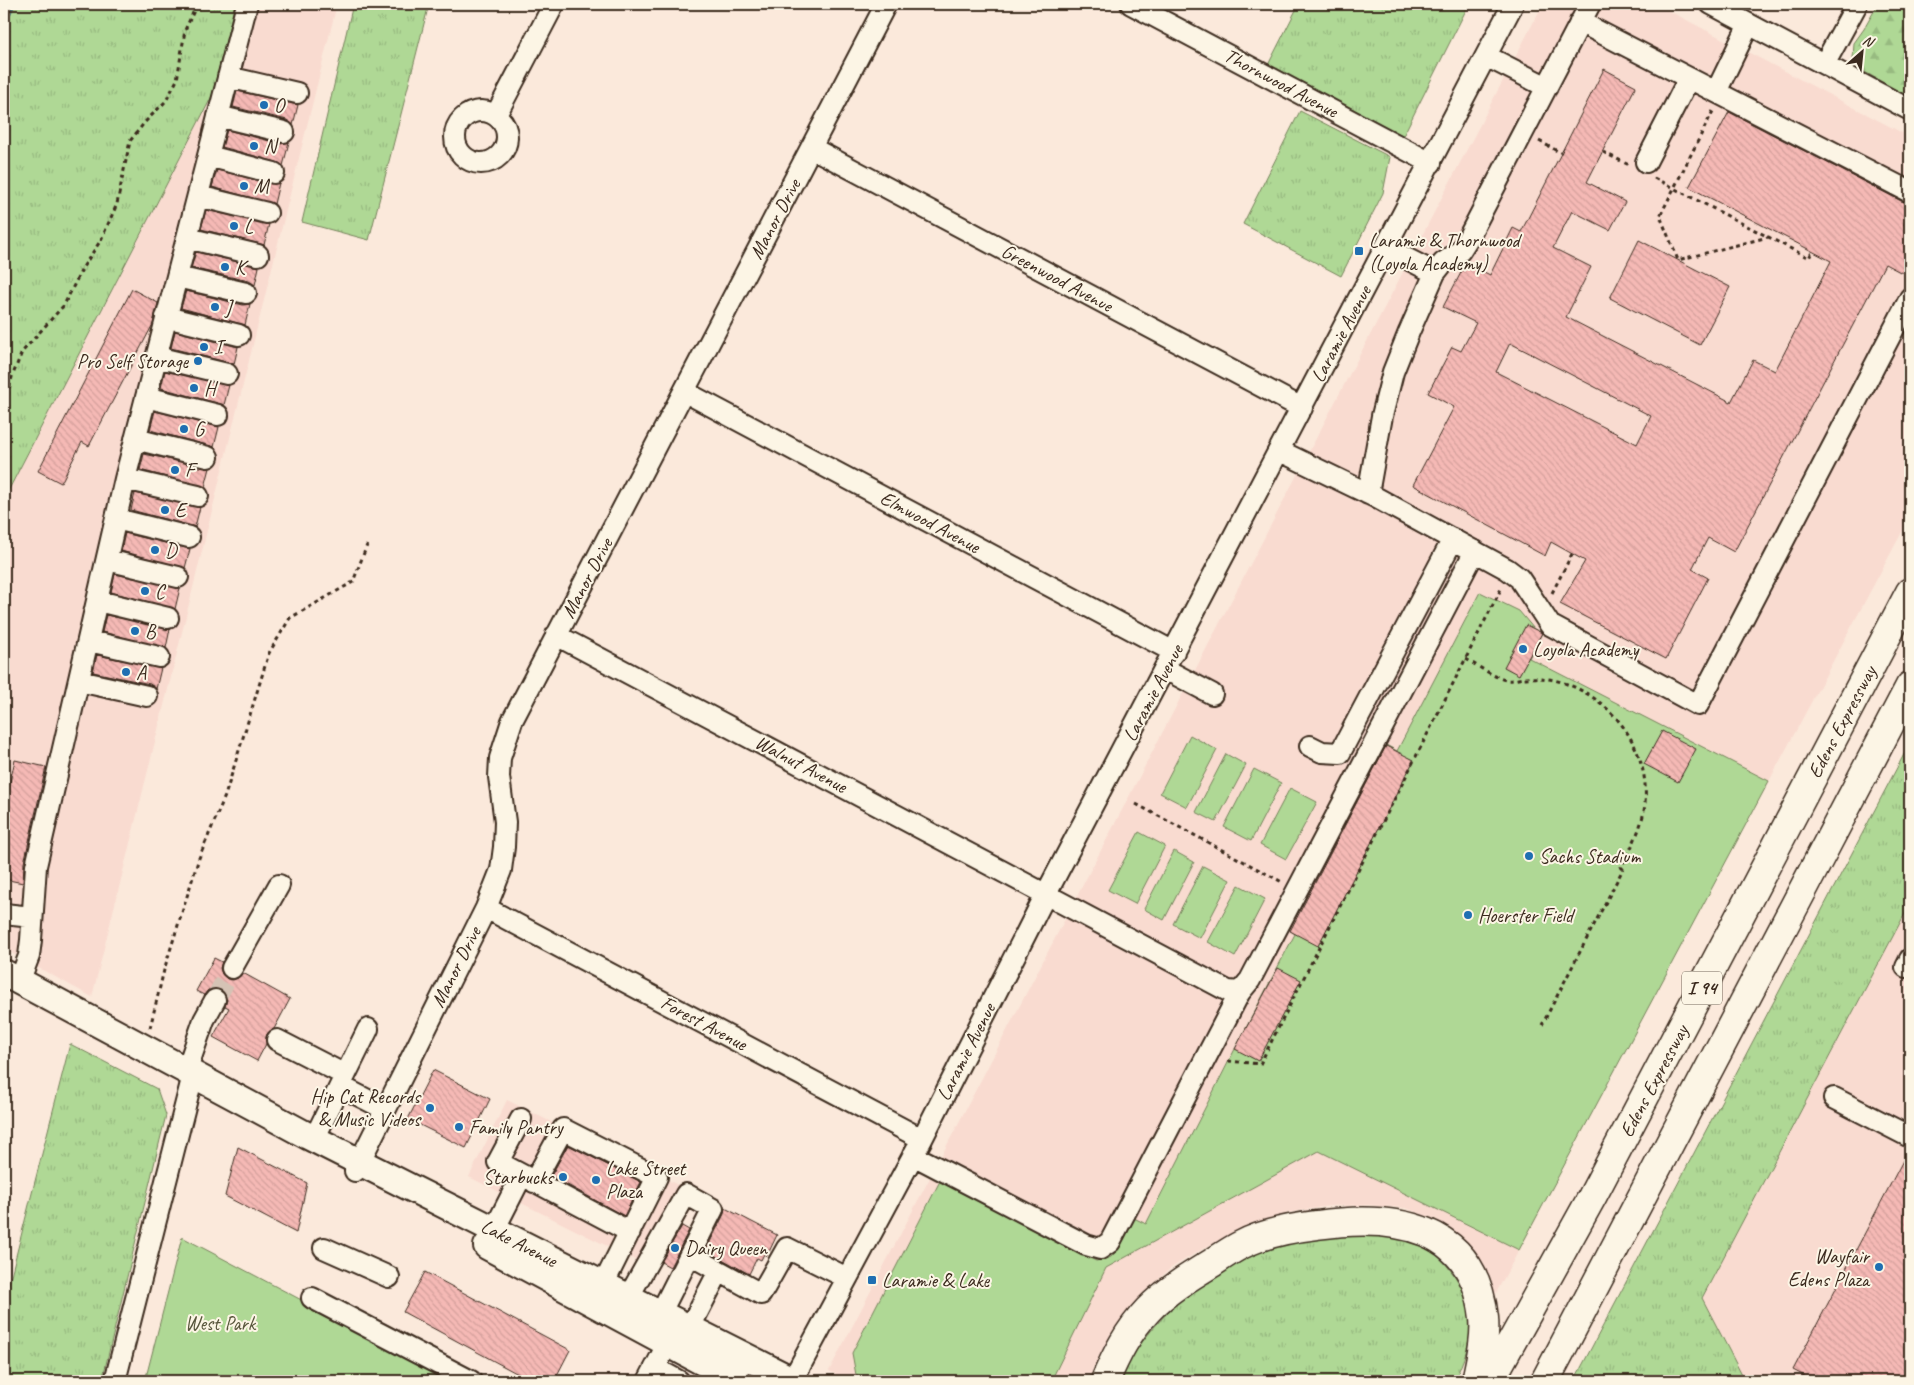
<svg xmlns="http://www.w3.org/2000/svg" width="1914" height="1385" font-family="Caveat,sans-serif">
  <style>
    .built { fill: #f9dbd0 }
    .grass { fill: url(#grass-tufts); stroke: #75815a }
    .forest { fill: url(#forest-firs); stroke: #75815a }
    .green { fill: #afd895; stroke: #75815a }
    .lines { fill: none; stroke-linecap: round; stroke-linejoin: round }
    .stream { stroke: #61898e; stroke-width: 5.5 }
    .building { fill: url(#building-back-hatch); stroke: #3b2a1e; fill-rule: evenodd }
    .minor-tunnel { stroke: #d5c3b5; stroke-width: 20; stroke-dasharray: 20 10; stroke-linecap: butt }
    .minor-casing { stroke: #3b2a1e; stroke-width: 24 }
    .major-casing { stroke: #3b2a1e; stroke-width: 30 }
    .highway-casing { stroke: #3b2a1e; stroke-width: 31 }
    .path { stroke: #3b2a1e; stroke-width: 3; stroke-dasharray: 4 4; stroke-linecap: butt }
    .minor { stroke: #fcf5e5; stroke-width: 20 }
    .major { stroke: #fcf5e5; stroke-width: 26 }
    .highway { stroke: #fcf5e5; stroke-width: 28 }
    .poi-dot { fill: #1f6fb2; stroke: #fcf5e5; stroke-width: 2 }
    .labels { text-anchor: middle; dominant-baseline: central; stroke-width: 4; stroke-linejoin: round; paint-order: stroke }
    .shield { fill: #fcf5e5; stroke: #75675a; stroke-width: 1 }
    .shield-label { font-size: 19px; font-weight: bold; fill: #3b2a1e }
    .street-label { font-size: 20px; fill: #3b2a1e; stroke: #fcf5e5 }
    .poi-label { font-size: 20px; fill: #3b2a1e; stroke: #fcf5e5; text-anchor: start }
    .park-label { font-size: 20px; fill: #58563c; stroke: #fcf5e5 }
  </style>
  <defs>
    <pattern id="grass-tufts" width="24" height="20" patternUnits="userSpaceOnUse" patternTransform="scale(1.25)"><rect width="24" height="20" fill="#afd895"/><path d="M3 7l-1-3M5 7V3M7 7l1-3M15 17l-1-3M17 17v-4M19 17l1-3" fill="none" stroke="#97ba80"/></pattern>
    <pattern id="forest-firs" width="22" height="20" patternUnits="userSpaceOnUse" patternTransform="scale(1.25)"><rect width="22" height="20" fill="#afd895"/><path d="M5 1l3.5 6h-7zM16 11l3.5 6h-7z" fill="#97ba80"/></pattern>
    <pattern id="building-back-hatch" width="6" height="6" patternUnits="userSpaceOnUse" patternTransform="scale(1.25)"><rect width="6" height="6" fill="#f5b9b5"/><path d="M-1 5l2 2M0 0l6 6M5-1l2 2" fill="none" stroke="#d39f9b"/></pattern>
  </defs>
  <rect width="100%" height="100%" fill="#fbe9db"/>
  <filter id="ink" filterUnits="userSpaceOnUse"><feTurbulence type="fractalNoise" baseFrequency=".02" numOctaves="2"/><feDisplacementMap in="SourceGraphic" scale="10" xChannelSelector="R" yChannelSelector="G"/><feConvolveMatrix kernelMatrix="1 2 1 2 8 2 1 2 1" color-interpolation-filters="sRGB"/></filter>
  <g filter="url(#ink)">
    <path class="built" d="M235,4H337L92,997L4,949V499L212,96Z
      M1543,4H1656L1910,137V517L1495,1295L1478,1257L1459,1235L1435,1219L1405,1208L1368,1205L1329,1206L1292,1212L1253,1224L1206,1247L1171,1268L1148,1289L1118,1325L1094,1366L1089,1381H849L829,1371Z
      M1910,904V1381H1745L1702,1298Z
      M507,1100L682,1187L643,1264L469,1177Z"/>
    <path class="grass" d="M4,4H235L212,96L4,499Z
      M353,4H429L369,240L302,222Z
      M1299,4H1469L1403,136L1267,67Z
      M1300,111L1390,157L1383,193L1341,276L1243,224Z
      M1910,743V904L1702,1298L1745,1381H1574Z
      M70,1044L157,1089L166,1115L102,1381H4V1303Z
      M1342,1233C1359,1234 1383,1232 1400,1236C1418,1240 1436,1252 1448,1267C1479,1305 1475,1339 1454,1381H1121C1124,1373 1127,1364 1132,1357C1158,1316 1198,1280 1242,1259C1274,1244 1308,1238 1342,1233Z"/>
    <path class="forest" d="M1878,4H1910V98L1858,68L1853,59L1854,43L1864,29Z"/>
    <path class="green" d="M1480,592L1519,611L1534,629L1542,633L1529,658L1769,781L1519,1250L1319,1151L1106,1268L1051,1381H869L856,1375L852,1353L940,1181L1096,1261L1111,1257L1117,1251L1134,1218L1146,1224L1235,1049L1295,934L1291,931L1386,745L1397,751Z
      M1190,735L1217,750L1187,807L1160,793Z
      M1226,754L1246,765L1216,822L1196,812Z
      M1254,769L1281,783L1251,841L1224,827Z
      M1290,788L1317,802L1286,859L1260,845Z
      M1139,832L1165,846L1135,904L1108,890Z
      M1174,851L1194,862L1164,920L1144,909Z
      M1203,866L1230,880L1200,938L1173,924Z
      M1239,885L1265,899L1235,957L1208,942Z
      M182,1237L455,1381H145Z"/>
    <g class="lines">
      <path class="stream" d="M4,22L13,4"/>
    </g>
    <path class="building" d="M1604,69L1636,86L1587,182L1625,202L1610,230L1572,211L1553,248L1591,267L1566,317L1731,402L1753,360L1775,371L1831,261L1689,187L1729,112L1905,203L1910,204V213L1904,225L1910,228V256L1902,273L1885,264L1734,552L1708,538L1692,569L1708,578L1666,659L1560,604L1585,561L1551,542L1545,556L1413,485L1454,407L1428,393L1452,347L1461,351L1476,323L1443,307L1466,263L1490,275L1513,228L1521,232ZM1510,343L1651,416L1637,444L1496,372Z
      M237,91L298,105L293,125L287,120L233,107Z
      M227,130L281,144L289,142L283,166L277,162L222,147Z
      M217,170L271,184L279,183L274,204L212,187Z
      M206,210L269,224L264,245L201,229Z
      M1639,240L1730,287L1700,345L1610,298Z
      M196,252L259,267L255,285L249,281L191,268Z
      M132,289L158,303L153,324L89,446L82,442L61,483L38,471Z
      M186,291L243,305L250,304L245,325L181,308Z
      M175,331L238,347L234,364L171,348Z
      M165,371L229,385L224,405L161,388Z
      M155,411L219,427L214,447L150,430Z
      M144,454L210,468L205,487L140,470Z
      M135,493L200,507L195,527L131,510Z
      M125,533L190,549L185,568L121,551Z
      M115,574L180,588L175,609L111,592Z
      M106,615L170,629L166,648L102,632Z
      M1526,625L1542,633L1519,675L1504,667Z
      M97,655L161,668L156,689L150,684L93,672Z
      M1662,731L1696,749L1678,782L1644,764Z
      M1386,746L1414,760L1318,946L1290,931Z
      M15,760L46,767L24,863L23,883L4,879V808Z
      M214,958L222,962L220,968L222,974L227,979L233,980L238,978L243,973L290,999L274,1029L267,1034L266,1044L257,1061L213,1037L229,1008L225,1006L227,1000L225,994L221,990L215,988L208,990L204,995L196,991Z
      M1278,968L1301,980L1258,1061L1235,1049Z
      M433,1070L490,1099L466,1148L408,1119Z
      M568,1145L641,1182L624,1216L551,1176Z
      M238,1147L307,1183L296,1233L225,1196Z
      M1909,1149L1910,1381H1814L1793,1370Z
      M725,1208L777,1235L767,1256L764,1254L761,1260L757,1258L749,1274L706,1250L724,1214Z
      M682,1226L689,1230L670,1267L661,1262Z
      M425,1272L570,1350L554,1381H531L403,1312Z"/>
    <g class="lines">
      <path class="minor-tunnel" d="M215,1000L232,968"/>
      <defs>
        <path id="minor" d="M1131,4L1431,163
          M1711,4L1910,110
          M1580,22L1910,192
          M1486,56L1547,87
          M1825,63L1857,4
          M228,77L297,93
          M1716,92L1749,24
          M455 137a26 26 0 1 1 52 0a26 26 0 1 1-52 0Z
          M496,115L554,4
          M218,116L284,132
          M812,148L1302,408
          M208,156L274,173
          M1646,162L1689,78
          M198,196L267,213
          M187,238L258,255
          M1386,248L1435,273
          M177,277L246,293
          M166,317L239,335
          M156,357L227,374
          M685,392L1174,652
          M146,397L218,415
          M135,439L208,457
          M1280,451L1375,497L1507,569L1519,578L1525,587L1550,625L1698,705L1910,298
          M125,479L198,496
          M1368,494L1382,416L1393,372L1409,332L1435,273L1443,263L1460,251L1467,240L1590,4
          M116,519L189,537
          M107,560L178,577
          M98,601L168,618
          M556,635L1228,991L1240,992L1250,980L1475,551
          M89,641L159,657
          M1165,669L1212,694
          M79,681L147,696
          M1310,746L1322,752L1340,753L1453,539
          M486,908L922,1139
          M4,914L32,917
          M1906,967L1910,959
          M232,968L279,885
          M19,982L29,956L31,940L36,866L125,479L247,4
          M277,1040L345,1075
          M186,1072L204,1020L215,1000
          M340,1086L385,1109
          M1834,1098L1910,1137
          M521,1119L498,1162L630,1232
          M314,1139L368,1029
          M913,1155L1086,1245L1100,1249L1110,1242L1240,992
          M355,1171L486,908L501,870L504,847L505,822L499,777L500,758L512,721L886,4
          M534,1182L563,1129L657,1177L603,1285
          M494,1230L522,1175
          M324,1248L389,1277
          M699,1260L761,1294L787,1248L847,1278
          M312,1298L471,1381
          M628,1298L686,1194L713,1209L660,1314
          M689,1329L719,1271
          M655,1368L679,1381
          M115,1381L193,1075
          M648,1381L668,1343
          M792,1381L922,1139L1046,894L1513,4"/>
        <path id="major" d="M4,973L308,1136L794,1381
          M487,1246L738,1381"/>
        <path id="highway" d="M1105,1381C1116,1355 1128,1331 1148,1310C1166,1291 1189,1277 1212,1263C1221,1257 1231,1250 1241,1245C1264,1233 1291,1228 1317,1225C1394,1214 1474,1224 1484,1318C1486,1338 1480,1361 1476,1381
          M1490,1381L1592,1197L1910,592
          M1545,1381L1910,686"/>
      </defs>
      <use href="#minor" class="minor-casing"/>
      <use href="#major" class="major-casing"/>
      <use href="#highway" class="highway-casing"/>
      <path class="path" d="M1713,111L1660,216L1678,260L1768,237
        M1539,141L1561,153
        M1603,152L1629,165
        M1654,178L1809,258L1812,252
        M4,411L12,377L22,352L64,305L83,267L101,240L117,204L130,141L145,122L166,101L177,80L185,30L197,4
        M1552,593L1572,554
        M1466,659C1474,664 1499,680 1507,680C1513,681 1520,678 1526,678C1540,677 1554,679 1567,684C1618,703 1653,756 1644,811C1640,831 1631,849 1621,867L1623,869L1542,1025
        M1136,804L1282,882
        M150,1028L164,970L199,858L225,796L269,653L290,618L353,582L367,545
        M1228,1061L1260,1064L1502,587"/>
      <use href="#minor" class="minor"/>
      <use href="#major" class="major"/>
      <use href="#highway" class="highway"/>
    </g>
  </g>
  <g class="poi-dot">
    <circle cx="264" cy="105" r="5"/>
    <circle cx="254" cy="146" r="5"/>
    <circle cx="244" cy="186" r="5"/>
    <circle cx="234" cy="226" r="5"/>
    <rect x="1354" y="246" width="10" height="10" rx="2.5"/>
    <circle cx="225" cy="267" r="5"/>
    <circle cx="215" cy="307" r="5"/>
    <circle cx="204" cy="347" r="5"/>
    <circle cx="198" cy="361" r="5"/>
    <circle cx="194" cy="388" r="5"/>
    <circle cx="184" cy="429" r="5"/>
    <circle cx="175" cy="470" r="5"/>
    <circle cx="165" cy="510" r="5"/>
    <circle cx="155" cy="550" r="5"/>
    <circle cx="145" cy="591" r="5"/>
    <circle cx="135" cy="631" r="5"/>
    <circle cx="1523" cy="649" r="5"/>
    <circle cx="126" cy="672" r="5"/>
    <circle cx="1529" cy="856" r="5"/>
    <circle cx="1468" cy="915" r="5"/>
    <circle cx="430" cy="1108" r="5"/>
    <circle cx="459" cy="1127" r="5"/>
    <circle cx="563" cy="1177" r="5"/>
    <circle cx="596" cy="1180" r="5"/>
    <circle cx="675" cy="1248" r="5"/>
    <circle cx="1879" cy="1267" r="5"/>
    <rect x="867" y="1275" width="10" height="10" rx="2.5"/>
  </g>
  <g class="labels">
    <rect class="shield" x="1682" y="971.5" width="40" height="33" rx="4"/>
    <g class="shield-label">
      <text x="1702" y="988">I 94</text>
    </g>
    <g class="street-label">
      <text transform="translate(1281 83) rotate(28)">Thornwood Avenue</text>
      <text transform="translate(775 219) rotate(-62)">Manor Drive</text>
      <text transform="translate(1057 278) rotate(28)">Greenwood Avenue</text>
      <text transform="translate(1341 334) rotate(-62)">Laramie Avenue</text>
      <text transform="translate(930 522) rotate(28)">Elmwood Avenue</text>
      <text transform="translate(587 578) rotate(-62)">Manor Drive</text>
      <text transform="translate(1153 693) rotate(-62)">Laramie Avenue</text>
      <text transform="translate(1842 722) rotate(-62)">Edens Expressway</text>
      <text transform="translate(801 764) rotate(28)">Walnut Avenue</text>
      <text transform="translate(456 967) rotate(-63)">Manor Drive</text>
      <text transform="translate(704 1023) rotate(28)">Forest Avenue</text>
      <text transform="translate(966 1052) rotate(-63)">Laramie Avenue</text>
      <text transform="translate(1654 1081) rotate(-62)">Edens Expressway</text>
      <text transform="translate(519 1243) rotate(27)">Lake Avenue</text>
    </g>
    <g class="poi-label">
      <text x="274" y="105">O</text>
      <text x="264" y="146">N</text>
      <text x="254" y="186">M</text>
      <text x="244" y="226">L</text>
      <text x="1369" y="240">Laramie &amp; Thornwood<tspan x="1369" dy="23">(Loyola Academy)</tspan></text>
      <text x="235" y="267">K</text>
      <text x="225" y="307">J</text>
      <text x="214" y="347">I</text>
      <text x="188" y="361" text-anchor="end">Pro Self Storage</text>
      <text x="204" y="388">H</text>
      <text x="194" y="429">G</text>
      <text x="185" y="470">F</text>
      <text x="175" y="510">E</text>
      <text x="165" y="550">D</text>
      <text x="155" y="591">C</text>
      <text x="145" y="631">B</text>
      <text x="1533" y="649">Loyola Academy</text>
      <text x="136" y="672">A</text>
      <text x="1539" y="856">Sachs Stadium</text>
      <text x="1478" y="915">Hoerster Field</text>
      <text x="420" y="1096" text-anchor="end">Hip Cat Records<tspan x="420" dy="23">&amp; Music Videos</tspan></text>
      <text x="469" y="1127">Family Pantry</text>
      <text x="606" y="1168">Lake Street<tspan x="606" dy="23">Plaza</tspan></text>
      <text x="553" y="1177" text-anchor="end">Starbucks</text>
      <text x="685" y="1248">Dairy Queen</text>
      <text x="1869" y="1256" text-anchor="end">Wayfair<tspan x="1869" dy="23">Edens Plaza</tspan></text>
      <text x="882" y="1280">Laramie &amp; Lake</text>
    </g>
    <g class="park-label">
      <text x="220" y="1323">West Park</text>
    </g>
  </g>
  <rect width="1914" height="1385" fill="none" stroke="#fcf5e5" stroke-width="20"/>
  <rect x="10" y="10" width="1894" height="1365" fill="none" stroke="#3b2a1e" stroke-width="2" filter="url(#ink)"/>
  <g transform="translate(1862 52) rotate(27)" stroke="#fcf5e5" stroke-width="4" paint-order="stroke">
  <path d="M0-4L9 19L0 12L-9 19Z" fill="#3b2a1e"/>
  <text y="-8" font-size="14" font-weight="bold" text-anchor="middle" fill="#3b2a1e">N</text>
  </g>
</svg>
